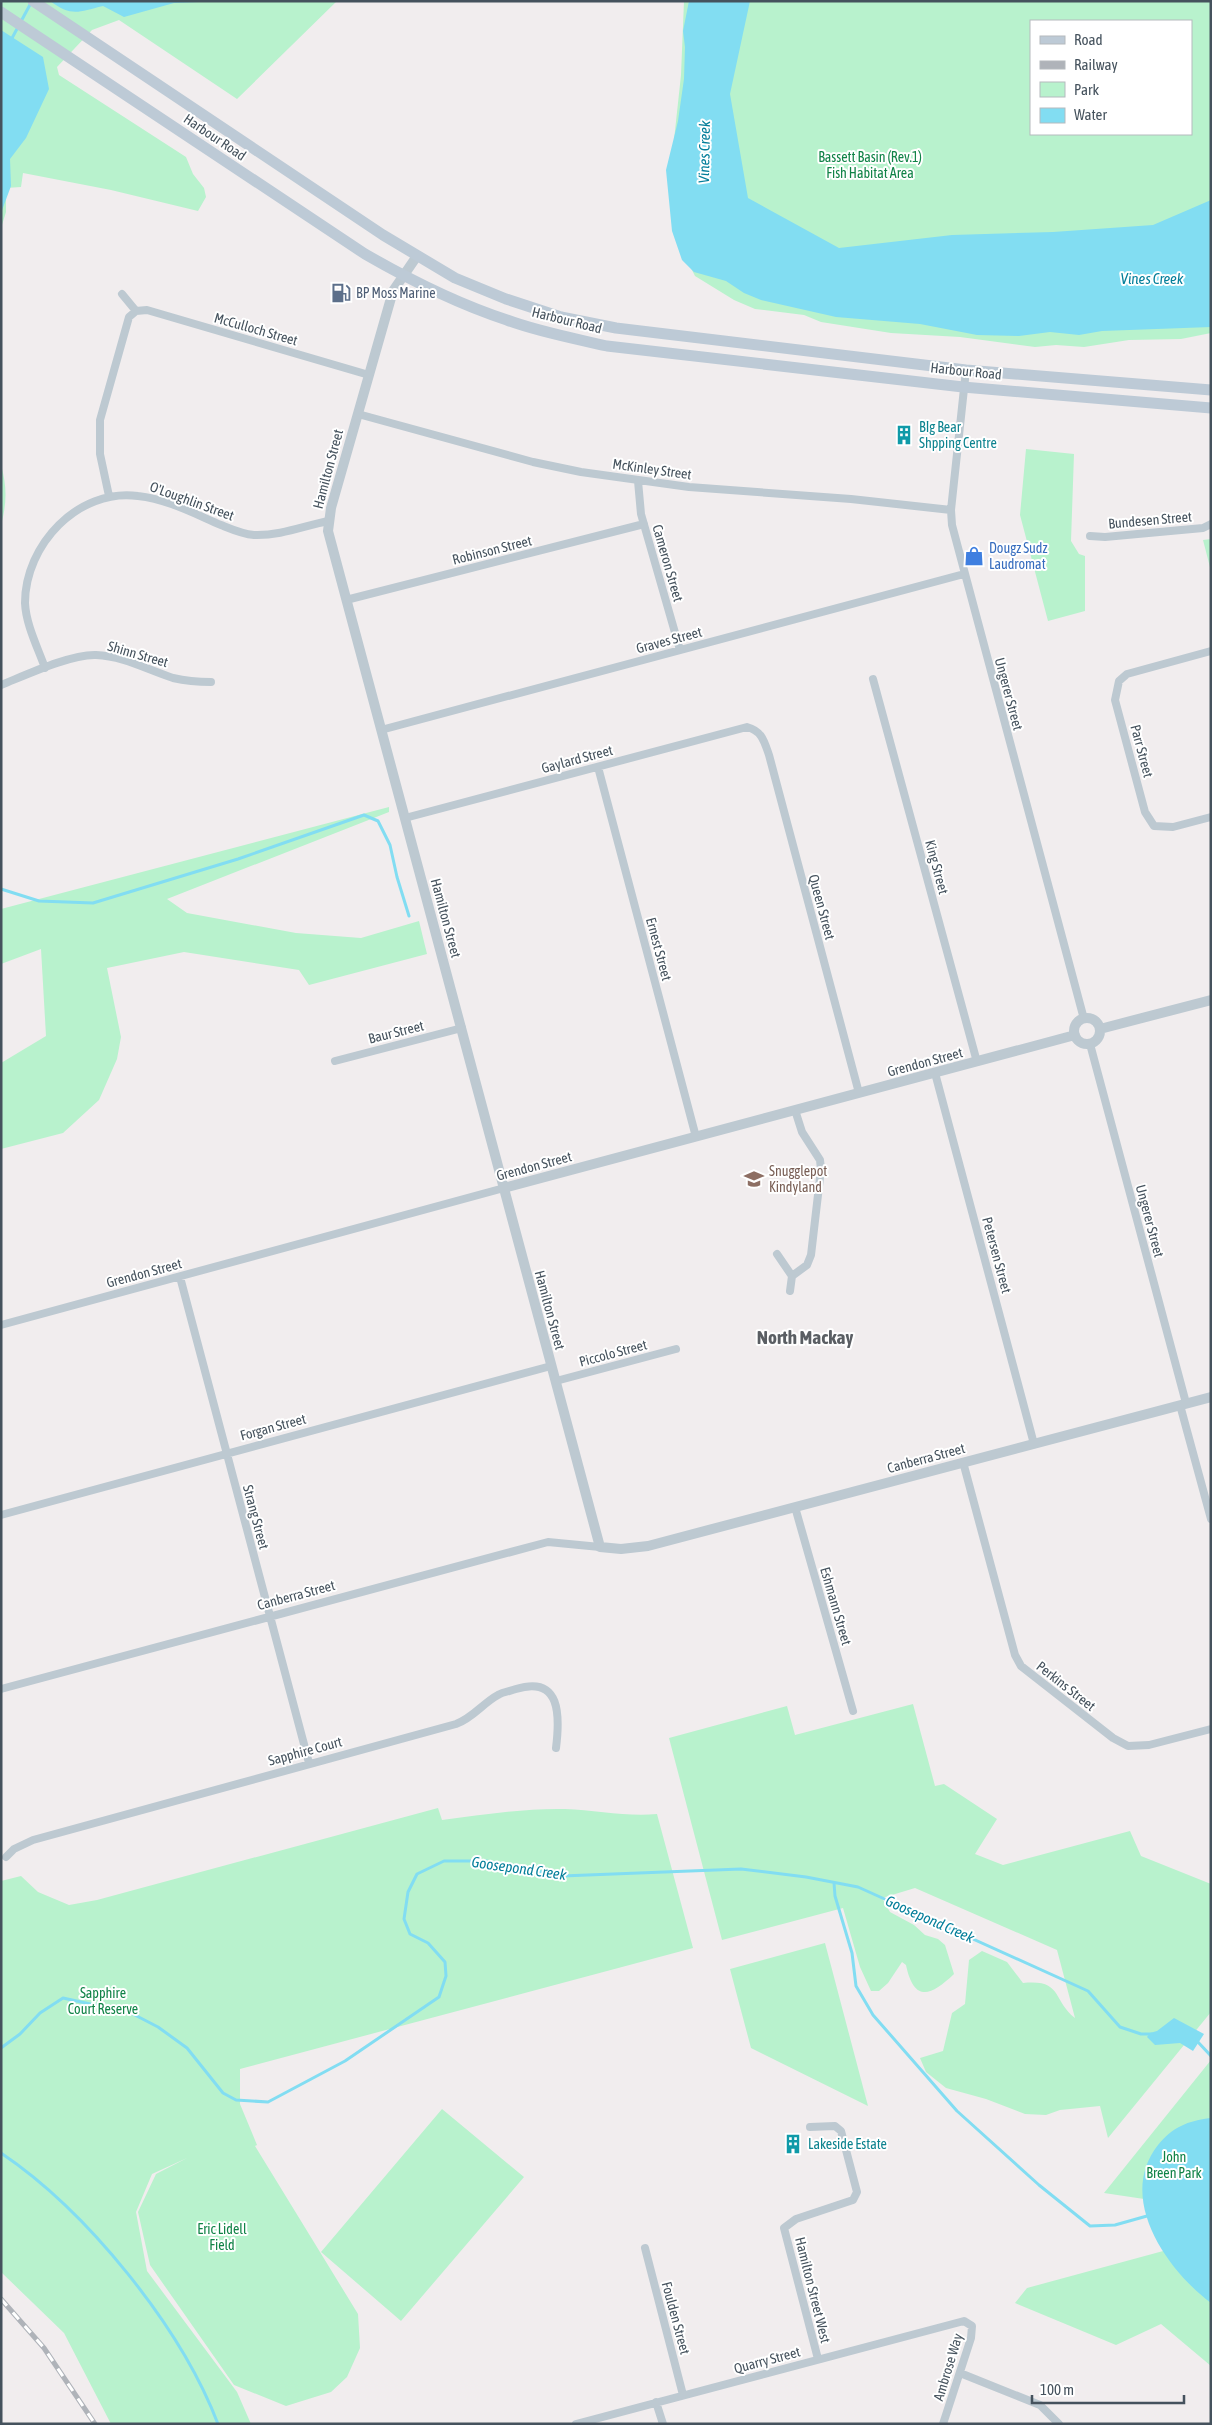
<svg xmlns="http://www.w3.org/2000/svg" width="1212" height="2425" font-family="'Asap Condensed',sans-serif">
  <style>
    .green { fill: #b8f2cd; fill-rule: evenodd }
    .water { fill: #82ddf2 }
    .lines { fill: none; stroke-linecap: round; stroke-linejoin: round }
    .stream { stroke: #82ddf2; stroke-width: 3 }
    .minor { stroke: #bdc9d1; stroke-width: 8 }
    .tertiary { stroke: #bdc9d1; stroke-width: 10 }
    .secondary { stroke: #bdcad6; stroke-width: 11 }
    .rail-casing { stroke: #afb3b9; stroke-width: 5 }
    .rail { stroke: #fff; stroke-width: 3; stroke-dasharray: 9; stroke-linecap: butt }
    .labels { text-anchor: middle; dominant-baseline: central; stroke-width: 4; stroke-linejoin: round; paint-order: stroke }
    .street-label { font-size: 14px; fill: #45525d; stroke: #fff }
    .park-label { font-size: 14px; fill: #108347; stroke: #fff }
    .service-label { font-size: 14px; fill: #4e5e75; stroke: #fff; text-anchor: start }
    .culture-label { font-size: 14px; fill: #0d838f; stroke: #fff; text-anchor: start }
    .shop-label { font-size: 14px; fill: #366cbe; stroke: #fff; text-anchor: start }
    .education-label { font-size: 14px; fill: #785e54; stroke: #fff; text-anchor: start }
    .water-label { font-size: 15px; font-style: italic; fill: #047e9a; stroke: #fff }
    .district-label { font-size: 19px; font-weight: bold; fill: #5a5e63; stroke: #fff }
  </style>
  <rect width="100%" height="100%" fill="#f1edee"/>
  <path class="green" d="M1,1H337L237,99L119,20L92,30L57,67L59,75L186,157L193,174L204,188L206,197L198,211L111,190L23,173L21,187L6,188V212L1,228Z
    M684,1H1211V333L1181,339L1129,340L1084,347L1056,345L1035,347L960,337L891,333L821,322L804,315L755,309L734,300L695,276L684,254L674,140L681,75ZM1031,21H1191V134H1031Z
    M1026,449L1074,454L1071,541L1079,554L1085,556V611L1048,621L1020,515Z
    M1,465C7,486 7,503 1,525Z
    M1211,539V571L1203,540Z
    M389,807V812L167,899L187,913L296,933L361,938L419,921L427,954L309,985L299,970L184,952L107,968L121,1037L117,1059L99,1100L63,1133L1,1149V1128L51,1116L1,1128V1063L46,1036L41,949L1,964V909Z
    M913,1704L935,1786L944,1784L997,1819L975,1854L1003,1865L1130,1831L1141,1856L1211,1884V2012L1108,2138L1100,2106L1060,2110L1046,2115L1025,2114L986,2099L946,2088L926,2072L920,2058L943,2051L952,2013L965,2004L969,1960L982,1951L1007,1962L1023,1983C1063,1979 1052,2000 1075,2018L1057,1950L915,1888L882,1898L890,1912L914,1925L925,1935L938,1939L945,1945L954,1974C931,1996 914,2003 906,1965L902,1962L888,1983L879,1991H871L860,1967L843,1908L722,1940L669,1738L787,1706L795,1735Z
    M438,1808L442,1820C482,1815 524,1808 565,1809C596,1810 627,1817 657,1814L693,1948L240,2069V2104L257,2145L255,2146L358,2314L360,2348L347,2377L331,2392L286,2406L234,2385L150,2265L138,2212L156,2174L187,2158L152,2174L136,2212L147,2271L237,2392L251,2424H111L64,2333L1,2272V1881L21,1876L38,1892L69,1905L97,1900Z
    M825,1943L868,2106L751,2048L730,1969Z
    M1211,2060V2209L1104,2193Z
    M442,2109L524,2177L401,2321L321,2252Z
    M1211,2238V2366L1161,2324L1116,2345L1015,2303L1027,2288Z"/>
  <path class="water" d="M50,1H222L174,3L124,17L103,6C78,12 72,17 50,1Z
    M689,1H750L730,94L748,198L839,248L952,235L1053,232L1153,225L1211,200V327L1102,331L1079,335L1050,332L1019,336L977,335L920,324L836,317L761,300L744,293L726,281L694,272L682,260L672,231L666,170L678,121L684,79L685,47L683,31Z
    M1,30L43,57L49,89L26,138L10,159L11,186L1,213Z
    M1174,2018L1204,2034L1193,2051L1180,2043L1155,2045L1147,2037L1150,2033L1157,2031Z
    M1211,2118V2303C1167,2270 1116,2198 1158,2145C1173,2127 1187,2121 1211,2118Z"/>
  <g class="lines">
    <path class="stream" d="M11,40L32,1
      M1,889L39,901L93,903L238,859L364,815L378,821L390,845L397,877L409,916
      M834,1883L835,1896L852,1953L856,1986L873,2015L957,2111L1039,2185L1090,2226L1115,2225L1147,2216
      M1197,2041L1211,2056
      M1,2048L20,2034L40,2013L63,1998L131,2013L158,2027L187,2048L223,2093L236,2100L268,2102L345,2061L439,1997L446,1976L445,1962L428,1943L410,1934L404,1919L408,1892L417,1874L444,1861H486L562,1876L741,1869L806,1877L858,1887L1088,1991L1120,2027L1141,2034H1152
      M1,2153C87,2211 181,2327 218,2424"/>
    <path class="minor" d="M122,294L136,311
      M966,370L951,510L952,525L1084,1019
      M358,414L533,462L581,472L689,487L851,499L951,510
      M638,481L641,514L680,650
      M109,496L100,454V420L129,317L136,311L147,310L369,375
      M1090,536L1105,537L1203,528L1211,524
      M346,600L644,524
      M1211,651L1127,674L1119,681L1115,700L1145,812L1154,826L1173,827L1211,817
      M45,668C38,648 26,625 25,603C25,545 78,488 138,496C167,499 195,514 221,525C231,529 242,534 254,535C279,536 304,526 328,521
      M873,679L977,1062
      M1,685C26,675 71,654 96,655C123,656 148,670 173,678C186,681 198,682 211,682
      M381,730L964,574
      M598,767L696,1137
      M405,818L747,727C762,731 764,741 769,755L859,1093
      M1090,1044L1186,1403
      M335,1061L462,1028
      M935,1073L1034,1444
      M777,1254L792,1276L807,1265L811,1255L821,1169L820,1160L802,1132L795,1110
      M180,1277L309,1763
      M790,1291L792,1276
      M1,1325L504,1188
      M556,1381L676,1349
      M1180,1405L1211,1519
      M963,1462L1015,1655L1021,1666L1113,1738L1128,1746L1149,1745L1211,1729
      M795,1507L853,1711
      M1,1515L551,1366
      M1,1689L548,1542L600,1547
      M6,1857L14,1849L33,1840L456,1724C473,1718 483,1703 498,1695C503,1692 510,1691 516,1689C561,1675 560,1716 556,1748
      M810,2127L835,2126L841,2131L857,2192L853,2200L796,2219L784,2228L818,2359
      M645,2248L683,2395
      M960,2373L1040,2405L1059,2424
      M656,2402L663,2424
      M576,2424L964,2321L972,2326L971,2338L943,2424"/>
    <path class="tertiary" d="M417,256L393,291L331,508L328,531L600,1547L621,1549L648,1546L1211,1397
      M1074 1031a13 13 0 1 1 26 0a13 13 0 1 1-26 0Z
      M1100,1029L1211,1000
      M504,1188L1075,1035"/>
    <path class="secondary" d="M33,1L383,235L455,278L506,299L561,317L616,328L966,370L1211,390
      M1,12L365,254C410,280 458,304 507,320C539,332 573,338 607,346L963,387L1211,408"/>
    <defs>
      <path id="rail" d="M1,2299L44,2348L95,2424"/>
    </defs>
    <use href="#rail" class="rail-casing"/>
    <use href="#rail" class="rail"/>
  </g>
  <defs>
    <symbol id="fuel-bare" viewBox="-9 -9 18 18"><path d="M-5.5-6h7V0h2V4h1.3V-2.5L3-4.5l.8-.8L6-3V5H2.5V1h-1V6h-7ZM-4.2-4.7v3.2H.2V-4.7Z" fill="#5c6f8a" stroke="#fff" stroke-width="2.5" paint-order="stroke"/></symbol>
    <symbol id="building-bare" viewBox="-9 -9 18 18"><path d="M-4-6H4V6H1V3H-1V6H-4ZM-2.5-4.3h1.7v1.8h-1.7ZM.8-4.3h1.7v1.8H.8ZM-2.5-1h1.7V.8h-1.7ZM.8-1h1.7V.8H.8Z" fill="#0f9aa8" stroke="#fff" stroke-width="2.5" paint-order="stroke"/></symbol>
    <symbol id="shop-bare" viewBox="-9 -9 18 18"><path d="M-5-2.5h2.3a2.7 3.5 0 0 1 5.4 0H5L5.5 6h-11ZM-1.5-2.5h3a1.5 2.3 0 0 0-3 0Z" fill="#3f7fe0" stroke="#fff" stroke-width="2.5" paint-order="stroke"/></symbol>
    <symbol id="school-bare" viewBox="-9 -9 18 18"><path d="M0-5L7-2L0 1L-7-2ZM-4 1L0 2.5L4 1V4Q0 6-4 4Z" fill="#8d6e63" stroke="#fff" stroke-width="2.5" paint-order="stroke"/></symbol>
  </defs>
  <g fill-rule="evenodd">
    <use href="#fuel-bare" x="327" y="279" width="28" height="28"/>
    <use href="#building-bare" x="890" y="421" width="28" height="28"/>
    <use href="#shop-bare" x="960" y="542" width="28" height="28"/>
    <use href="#school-bare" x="740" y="1165" width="28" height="28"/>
    <use href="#building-bare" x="779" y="2130" width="28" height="28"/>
  </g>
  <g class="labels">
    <g class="street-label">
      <text transform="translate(215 137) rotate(34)">Harbour Road</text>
      <text transform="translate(567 320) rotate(14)">Harbour Road</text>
      <text transform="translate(256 329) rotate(16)">McCulloch Street</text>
      <text transform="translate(966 371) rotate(6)">Harbour Road</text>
      <text transform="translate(328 469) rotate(-75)">Hamilton Street</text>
      <text transform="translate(652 469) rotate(8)">McKinley Street</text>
      <text transform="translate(192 501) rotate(20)">O'Loughlin Street</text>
      <text transform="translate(1150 520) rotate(-5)">Bundesen Street</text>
      <text transform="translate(492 550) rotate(-14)">Robinson Street</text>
      <text transform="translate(668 563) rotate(74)">Cameron Street</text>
      <text transform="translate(669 640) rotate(-15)">Graves Street</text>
      <text transform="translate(138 654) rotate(16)">Shinn Street</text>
      <text transform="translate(1009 694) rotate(75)">Ungerer Street</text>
      <text transform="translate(1142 751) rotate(75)">Parr Street</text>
      <text transform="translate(577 759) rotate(-15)">Gaylard Street</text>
      <text transform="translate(937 867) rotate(75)">King Street</text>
      <text transform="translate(822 907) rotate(75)">Queen Street</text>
      <text transform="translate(446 918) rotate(75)">Hamilton Street</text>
      <text transform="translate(659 949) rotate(75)">Ernest Street</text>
      <text transform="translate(396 1032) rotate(-14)">Baur Street</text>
      <text transform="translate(925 1062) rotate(-15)">Grendon Street</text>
      <text transform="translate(534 1166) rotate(-15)">Grendon Street</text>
      <text transform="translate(1150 1221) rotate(75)">Ungerer Street</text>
      <text transform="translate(997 1255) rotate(75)">Petersen Street</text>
      <text transform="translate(144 1273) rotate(-15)">Grendon Street</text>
      <text transform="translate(550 1310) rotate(75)">Hamilton Street</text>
      <text transform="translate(613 1353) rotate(-15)">Piccolo Street</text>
      <text transform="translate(273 1427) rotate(-15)">Forgan Street</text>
      <text transform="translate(926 1458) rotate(-15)">Canberra Street</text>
      <text transform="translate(256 1517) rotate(75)">Strang Street</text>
      <text transform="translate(296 1595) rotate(-15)">Canberra Street</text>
      <text transform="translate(836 1606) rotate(74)">Eshmann Street</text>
      <text transform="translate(1066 1686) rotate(38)">Perkins Street</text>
      <text transform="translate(305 1751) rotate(-15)">Sapphire Court</text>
      <text transform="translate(813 2290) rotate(76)">Hamilton Street West</text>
      <text transform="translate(676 2318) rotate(75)">Foulden Street</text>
      <text transform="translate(767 2360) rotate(-15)">Quarry Street</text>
      <text transform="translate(948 2367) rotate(-73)">Ambrose Way</text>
    </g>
    <g class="park-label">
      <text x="870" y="157">Bassett Basin (Rev.1)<tspan x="870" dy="16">Fish Habitat Area</tspan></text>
      <text x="103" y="1993">Sapphire<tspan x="103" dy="16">Court Reserve</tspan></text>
      <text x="1174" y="2157">John<tspan x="1174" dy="16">Breen Park</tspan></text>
      <text x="222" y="2229">Eric Lidell<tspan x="222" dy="16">Field</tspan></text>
    </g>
    <g class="service-label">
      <text x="356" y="293">BP Moss Marine</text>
    </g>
    <g class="culture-label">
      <text x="919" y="427">BIg Bear<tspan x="919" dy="16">Shpping Centre</tspan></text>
      <text x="808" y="2144">Lakeside Estate</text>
    </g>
    <g class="shop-label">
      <text x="989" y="548">Dougz Sudz<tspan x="989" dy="16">Laudromat</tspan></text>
    </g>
    <g class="education-label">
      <text x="769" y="1171">Snugglepot<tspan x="769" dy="16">Kindyland</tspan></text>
    </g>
    <g class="water-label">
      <text transform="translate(704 152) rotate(-89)">Vines Creek</text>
      <text x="1152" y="278">Vines Creek</text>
      <text transform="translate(519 1868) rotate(8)">Goosepond Creek</text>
      <text transform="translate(930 1919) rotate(24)">Goosepond Creek</text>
    </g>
    <g class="district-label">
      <text x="805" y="1337">North Mackay</text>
    </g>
  </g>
  <rect width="1212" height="2425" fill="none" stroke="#45525d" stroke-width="5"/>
  <rect x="1030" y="20" width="162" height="115" fill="#ffffff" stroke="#b5babe"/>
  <rect x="1040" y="36" width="25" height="8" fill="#bdcad6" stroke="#b5babe"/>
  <text x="1074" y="45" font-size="15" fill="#45525d">Road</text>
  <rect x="1040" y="61" width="25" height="8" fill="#afb3b9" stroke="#b5babe"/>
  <text x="1074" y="70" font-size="15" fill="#45525d">Railway</text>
  <rect x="1040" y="82" width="25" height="15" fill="#b8f2cd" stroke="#b5babe"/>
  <text x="1074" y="95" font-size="15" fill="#45525d">Park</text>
  <rect x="1040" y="108" width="25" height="15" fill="#82ddf2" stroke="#b5babe"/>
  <text x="1074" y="120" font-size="15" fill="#45525d">Water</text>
  <path d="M1032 2395v8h152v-8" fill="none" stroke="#45525d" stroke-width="2.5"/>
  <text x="1040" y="2395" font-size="15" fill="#45525d" stroke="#ffffff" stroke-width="4" paint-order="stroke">100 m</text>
</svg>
